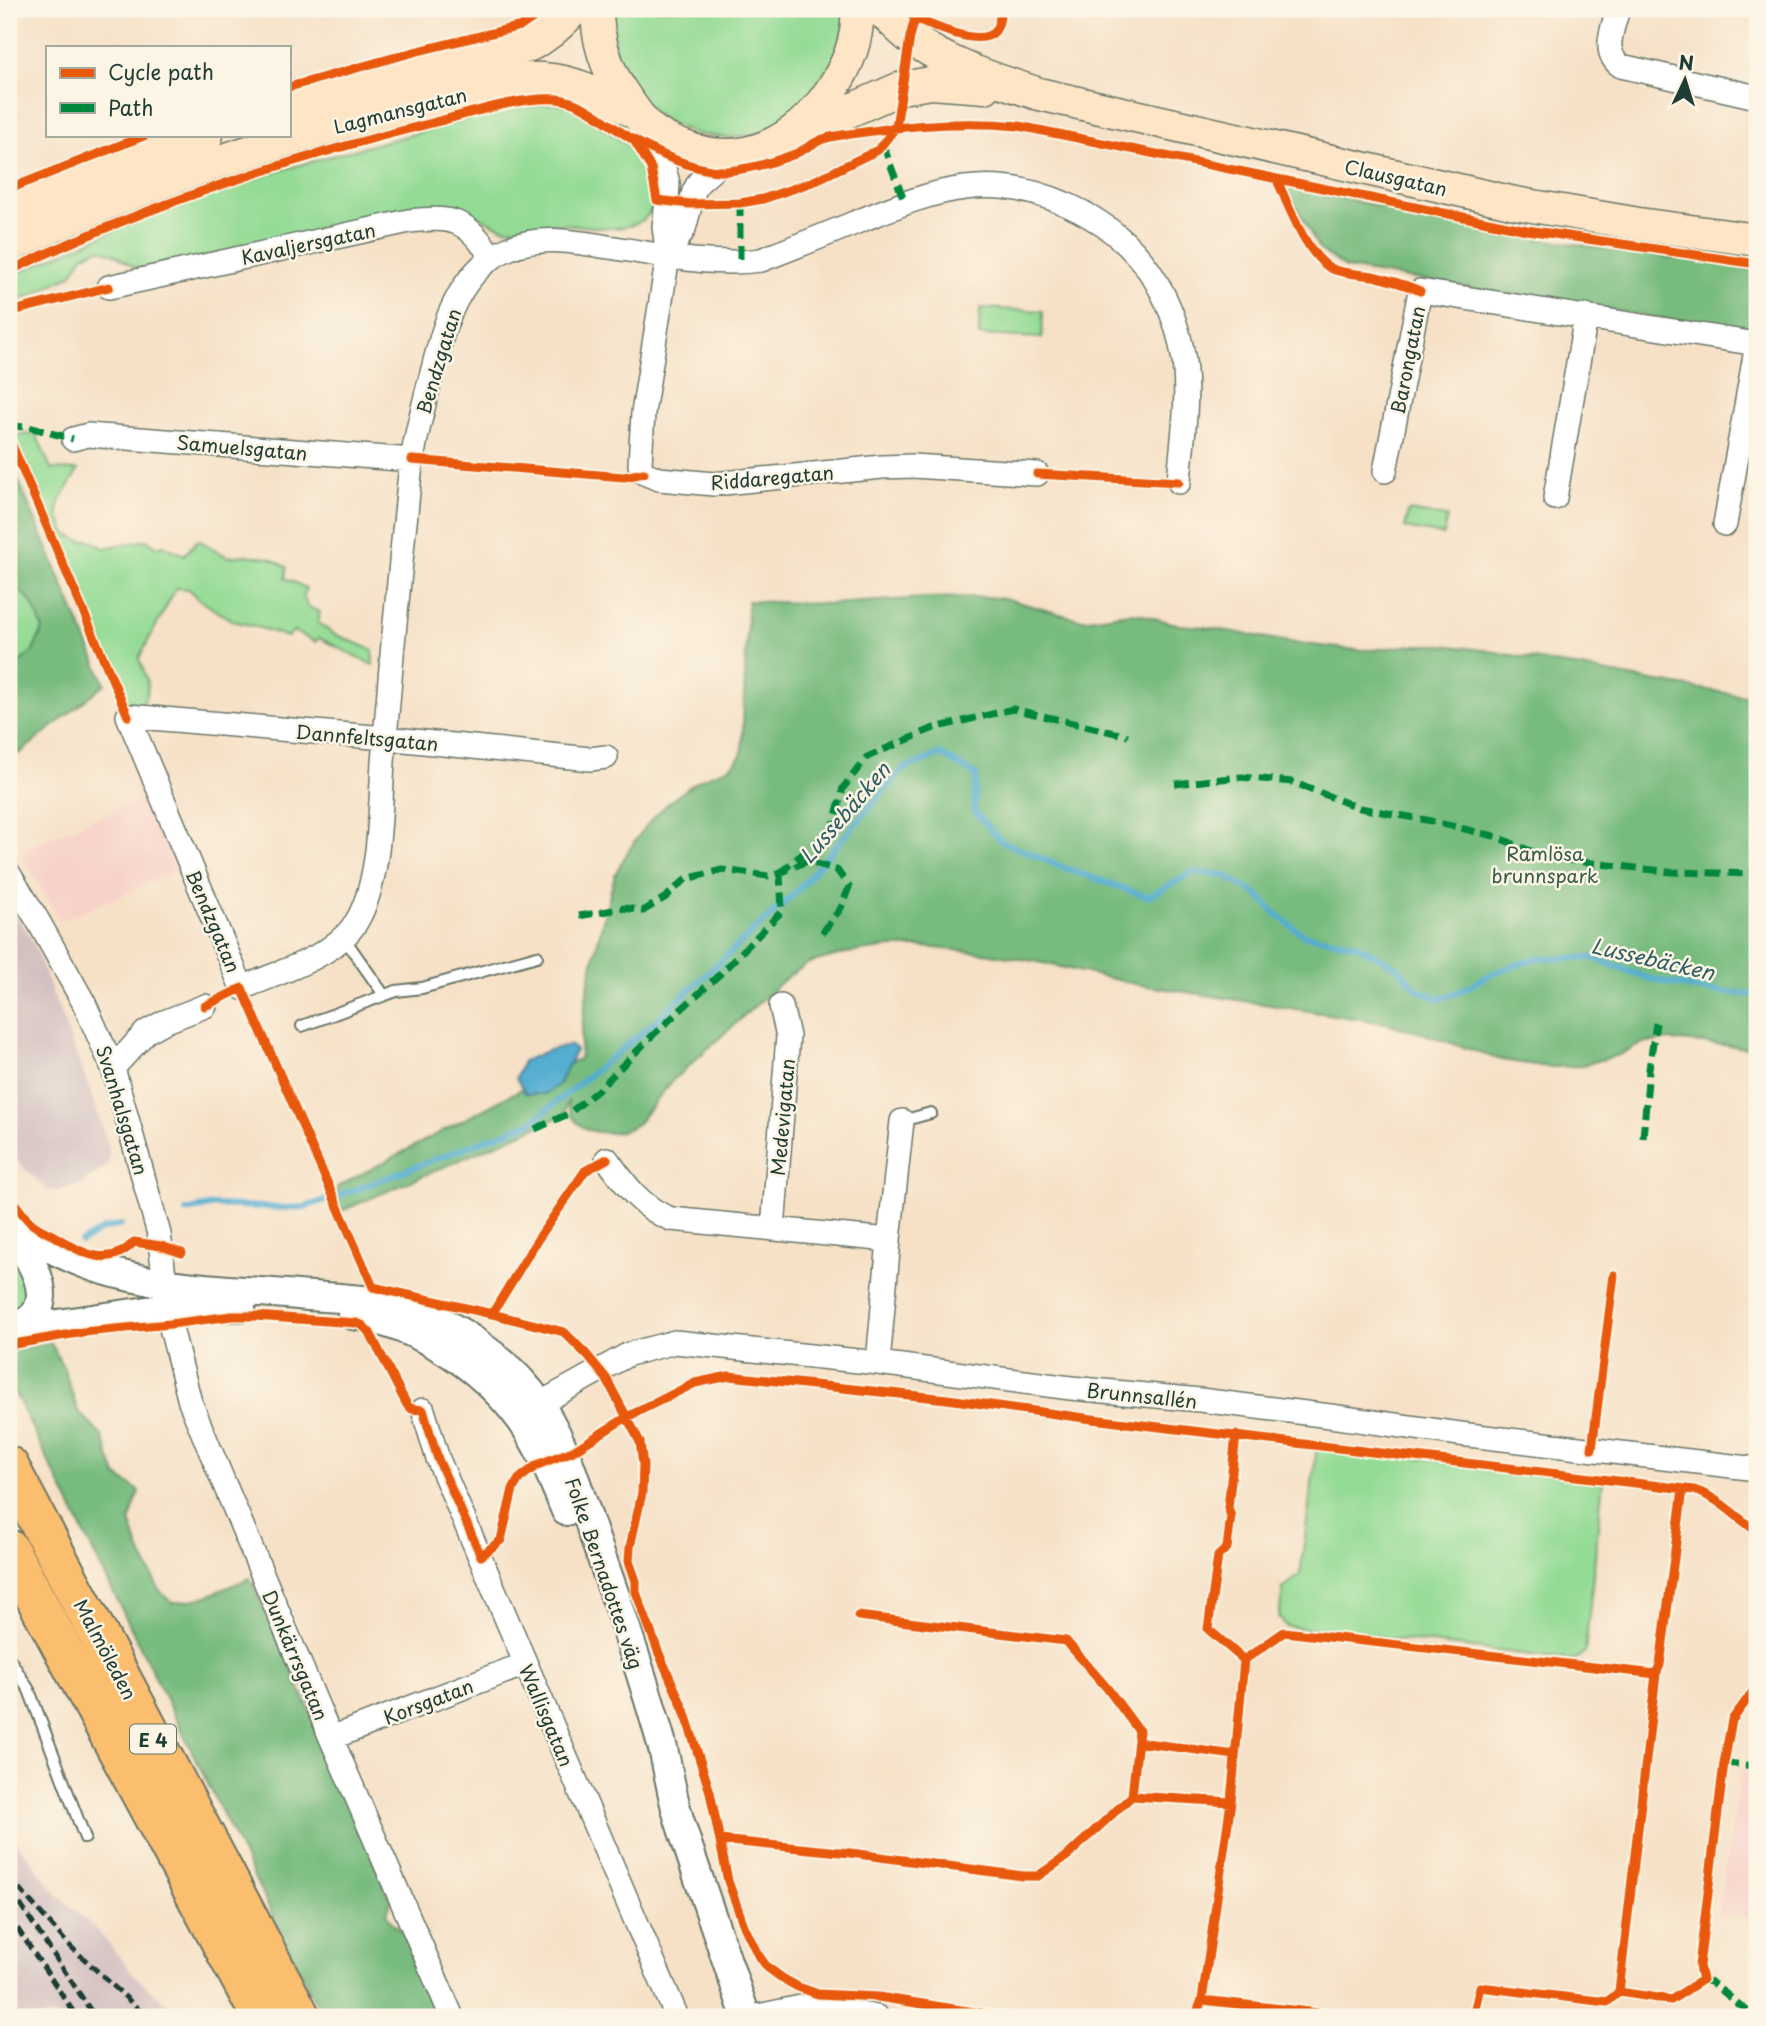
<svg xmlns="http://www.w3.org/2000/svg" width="1766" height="2026" font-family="'Playpen Sans',sans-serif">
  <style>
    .built { fill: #f7d1c8 }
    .industrial { fill: #d2bfc0 }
    .green { fill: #94db95; stroke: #5a8c64; stroke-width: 2 }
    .forest { fill: #77bb7e; stroke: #4b7c59; stroke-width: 2 }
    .water { fill: #54add1; stroke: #3a7582; stroke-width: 2 }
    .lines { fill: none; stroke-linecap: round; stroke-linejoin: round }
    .stream { stroke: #54add1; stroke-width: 6 }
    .service-casing { stroke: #6a7667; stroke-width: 14 }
    .minor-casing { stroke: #6a7667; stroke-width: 26 }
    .tertiary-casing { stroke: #6a7667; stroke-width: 32 }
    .secondary-casing { stroke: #6a7667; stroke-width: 35 }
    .motorway-casing { stroke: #6a7667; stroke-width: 42 }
    .service { stroke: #fff; stroke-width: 10 }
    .minor { stroke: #fff; stroke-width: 23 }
    .tertiary { stroke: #fff; stroke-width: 28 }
    .secondary { stroke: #fde5c5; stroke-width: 32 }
    .motorway { stroke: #fbbd6e; stroke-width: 38 }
    .rail { stroke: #1f3d34; stroke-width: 5; stroke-dasharray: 10 5; stroke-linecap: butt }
    .quiet { stroke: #00873e; stroke-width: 7; stroke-dasharray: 14 7; stroke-linecap: butt }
    .cycleway-casing { stroke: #fcf5e5; stroke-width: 13 }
    .cycleway { stroke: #e8590c; stroke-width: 9 }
    .labels { text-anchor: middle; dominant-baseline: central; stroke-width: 5; stroke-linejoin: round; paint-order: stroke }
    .shield { fill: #fcf5e5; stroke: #617469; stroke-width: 2 }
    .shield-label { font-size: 18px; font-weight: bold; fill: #1f3d34 }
    .street-label { font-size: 19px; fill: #1f3d34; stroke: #fcf5e5 }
    .park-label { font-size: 19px; fill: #365d47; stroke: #fcf5e5 }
    .water-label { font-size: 21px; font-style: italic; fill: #2f5f63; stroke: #fcf5e5 }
  </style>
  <rect width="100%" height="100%" fill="#fcf5e5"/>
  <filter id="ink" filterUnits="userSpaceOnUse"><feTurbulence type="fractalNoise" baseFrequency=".0143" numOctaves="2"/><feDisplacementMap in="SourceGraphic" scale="14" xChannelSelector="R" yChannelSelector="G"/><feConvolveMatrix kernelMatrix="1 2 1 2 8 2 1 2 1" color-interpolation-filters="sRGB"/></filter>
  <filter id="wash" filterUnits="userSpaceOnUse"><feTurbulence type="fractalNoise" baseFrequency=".00686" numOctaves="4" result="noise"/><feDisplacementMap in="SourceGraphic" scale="28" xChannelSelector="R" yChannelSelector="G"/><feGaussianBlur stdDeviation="1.57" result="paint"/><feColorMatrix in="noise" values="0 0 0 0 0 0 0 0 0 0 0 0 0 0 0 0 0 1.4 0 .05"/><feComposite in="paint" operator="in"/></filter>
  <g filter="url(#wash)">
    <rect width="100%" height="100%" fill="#f6e1c7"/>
    <path class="built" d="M154,793L183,869L60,921L20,851Z
      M1741,1769L1757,1771V1919L1718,1914Z"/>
    <path class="industrial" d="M9,902L33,942L87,1083L109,1147V1161L106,1167L81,1184L57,1191L47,1190L9,1153Z
      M9,1833L57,1894L97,1930L136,1977L182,2017H9Z"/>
    <path class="green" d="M609,9H844L846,24L822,91L765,132L730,138L695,134L662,119L636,96L617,66Z
      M554,104L569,106L577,110L637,152L648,175L652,191V209C636,240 584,224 557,224C539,224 522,231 504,228C495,226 487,220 479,216C465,210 452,210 437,209L140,270C124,263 115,250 97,249L83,256L71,275L32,295L9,304V277C84,243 161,209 240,183C292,166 345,152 399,138C447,125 504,107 554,104Z
      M980,308L1043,311L1042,338L979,335Z
      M36,434L51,469L78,470L59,502L58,515L66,534L81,541L89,540L104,548L147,540L158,547L163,545L184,555L198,540L228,557L246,555L270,558L287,567L285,578L306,588L303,596L308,607L320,612L318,623L334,634L373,650V665L319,638L315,642L293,631L288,637L254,626L233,621L201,601L189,589L176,588L139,658C146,679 154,688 140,707L128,705L16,444L19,435Z
      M1408,511L1447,517L1444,535L1405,528Z
      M9,586C32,594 34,608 43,629L33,651L9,671Z
      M9,1241L27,1270L29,1301L19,1313L9,1316Z
      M1317,1446L1603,1480L1585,1652L1574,1660L1286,1626L1279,1616L1283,1588L1300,1575Z"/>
    <path class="forest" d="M1286,187L1546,240L1757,270V334L1346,268L1319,249Z
      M16,475L105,684L19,754L9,744V671L33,651L43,629C34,608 32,594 9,586V476Z
      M987,597L1007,599L1078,619H1088L1130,613L1139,614L1180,625L1204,627L1295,643L1356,650H1373L1413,645H1441L1484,650L1652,681L1757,698V1050L1734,1046L1669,1040L1643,1043L1619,1055L1579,1066L1549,1067L1501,1060L1422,1033L1385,1023L1135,984L1034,961L985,953L924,947H889L846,953L809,963L786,978L672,1081L638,1123C620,1137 585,1137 572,1116C569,1111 569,1105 568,1100L564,1115L339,1212L337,1187L580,1058C582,995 599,935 615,875C630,845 652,814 680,794C687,789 695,782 702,779C718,771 733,770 742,753L748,601L831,604L925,598Z
      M51,1343L64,1369L78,1411L102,1436L116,1475L139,1491L130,1520L139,1549L159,1590L172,1603L202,1598L250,1578L324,1742L391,1901L387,1914L392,1923L407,1935L441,2017H323L9,1381V1350Z"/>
    <path class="water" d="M569,1045L576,1050L558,1085L545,1094H526L516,1078L523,1061L549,1050Z"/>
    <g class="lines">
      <path class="stream" d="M186,1211L214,1205L286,1208L305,1207L360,1188L532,1122L649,1027L796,892L903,769L940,754L976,775L974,811L1001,841L1062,867L1148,897L1193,872L1223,875L1257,894L1274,912L1303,935L1355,944L1397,967L1418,990L1439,999L1461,991L1493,973L1537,958H1594L1647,978L1702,990L1757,995
        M81,1242L103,1229L121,1225"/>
    </g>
  </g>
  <g filter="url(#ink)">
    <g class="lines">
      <defs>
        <path id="service" d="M344,938L384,995
          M302,1026L396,991L422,988L537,956
          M902,1121L931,1113
          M9,1658L29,1690L85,1838"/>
        <path id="minor" d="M1618,9C1613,28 1601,53 1621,66L1757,97
          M649,128L660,154L668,183L667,201L664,227L668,256L643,413L640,464L641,470L644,473L659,479L714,484L882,467L913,466L1037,474
          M668,256L684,229L694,191L699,182L730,155
          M109,287L409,221C453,216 467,219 492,258
          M73,439L88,435L412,460
          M1385,471L1420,291L1757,344
          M1555,498L1586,316
          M1725,524L1757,344
          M606,757L590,759L385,738L128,716L242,988C279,972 332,958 355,924C381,884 380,809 383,762C389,685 396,608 404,531C407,508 408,484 412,460C417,429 425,399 433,369C438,349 443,329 451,311C463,284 482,259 510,248C541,235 575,242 608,247C657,254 711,267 761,260C795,247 830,233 864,219C897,206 930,192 965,188C1033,179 1111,215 1150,272C1166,296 1178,326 1183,355C1190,396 1182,441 1179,482
          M9,874L37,919L84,1003L113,1068L159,1234L170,1324L190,1402L331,1738L452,2017
          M113,1068L146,1032L164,1022L205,1006
          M607,1159C625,1184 641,1208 671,1219L889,1240L878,1363
          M773,1229L788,1036L781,1006
          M889,1240L902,1121
          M539,1404L629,1354L675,1342L878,1363L1071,1388L1200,1400L1330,1416L1460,1434L1757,1469
          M423,1410L438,1459L677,2017
          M331,1738L525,1664
          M753,2017L801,2007L825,2008L877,2017"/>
        <path id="tertiary" d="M9,1225C36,1241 66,1258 97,1268C162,1289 231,1289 298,1295C332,1298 369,1298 402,1307C452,1320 512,1362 540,1405C569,1449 582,1504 600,1553C622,1615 643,1678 661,1741C668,1766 671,1793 679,1819C700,1885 724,1951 746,2017
          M9,1228C23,1249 54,1288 35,1314C29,1321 20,1325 12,1330
          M352,1315C418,1325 481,1366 521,1420C541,1448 553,1480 566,1511
          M9,1331L168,1308L241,1307"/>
        <path id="secondary" d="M597,9C597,40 606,68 623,94C631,105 639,118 649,128C659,136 670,142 682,146C742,171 798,141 832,89C848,65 859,38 857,9
          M879,9C890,18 900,30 912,39C950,66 994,79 1039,94L1515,203L1639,224L1757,240
          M289,108L379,83L525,47C545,39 560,25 574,9
          M799,133L901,88L931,83L985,87
          M9,213L130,163L207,135
          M9,246C145,182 298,131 445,98C475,91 512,77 543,79C578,81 606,98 636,113"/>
        <path id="motorway" d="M9,1466L301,2017
          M9,1549L261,2017"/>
      </defs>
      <use href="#service" class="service-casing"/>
      <use href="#minor" class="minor-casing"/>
      <use href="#tertiary" class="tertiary-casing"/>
      <use href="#secondary" class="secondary-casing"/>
      <use href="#motorway" class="motorway-casing"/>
      <use href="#service" class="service"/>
      <use href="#minor" class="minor"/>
      <use href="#tertiary" class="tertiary"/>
      <use href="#secondary" class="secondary"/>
      <use href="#motorway" class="motorway"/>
      <path class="rail" d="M9,1877L68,1944L147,2017
        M20,1904L95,2017
        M9,1916L77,2017"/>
      <path class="quiet" d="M883,145L905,203
        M740,203V263
        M9,426L29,427L73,439
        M1175,784L1241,777L1292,782L1360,808L1426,820L1494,836L1548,858L1672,872L1757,874
        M780,873L833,828L843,788L867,757L934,728L1013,709L1128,736
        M579,916L625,908L643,911L666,897L686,879L722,870L768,876L780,873L807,861L837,870L849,887L841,908L820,936
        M535,1129L568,1114L597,1091L653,1035L720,974L782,911L780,873
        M1643,1138L1649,1069L1656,1023
        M1724,1763L1757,1766
        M1702,1980L1711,1982L1755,2017"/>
      <defs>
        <path id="cycleway" d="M915,18C931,25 981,49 995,31C1000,25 1000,15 1001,9
          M289,87L414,52L521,26L546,9
          M635,142L651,168L657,200L690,204L740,203L763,199L812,182L878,150L896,127L910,37L915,18L904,9
          M1277,180C1288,204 1308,261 1335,270C1347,274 1361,274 1373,276C1389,280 1405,284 1420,291
          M9,189L146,135
          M9,271C144,206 287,159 432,123C469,114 520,96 557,99C580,101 600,118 618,130C644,148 696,173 727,171C750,169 774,162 795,154C804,150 813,143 823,139C836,135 852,134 865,132C918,124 966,121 1019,126L1527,230L1757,264
          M9,312L109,287
          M9,438L128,716
          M412,460L624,477L644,473
          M1037,474L1179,482
          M205,1006L242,988L373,1287L492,1314L536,1242L585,1171L607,1159
          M9,1195C15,1204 22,1214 30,1222C36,1228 46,1232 54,1236C81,1252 108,1270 134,1242L161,1246L182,1253
          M492,1314L564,1332L587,1355L606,1378L640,1442L643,1465L642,1493L630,1547L629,1561L636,1581V1592L658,1651L684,1710L710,1792L728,1881L744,1926L757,1953L767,1967L782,1978L798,1987L818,1994L878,1997L999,2016V2017
          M9,1345L83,1332L170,1324L232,1316H255L356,1323L362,1325L370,1333L407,1405L412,1409L423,1410L438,1459L481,1556L501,1540L513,1489L519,1479L537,1465L573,1451L627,1417L695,1383L729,1376L947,1399L1092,1419L1694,1490C1720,1498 1735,1517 1757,1531
          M1592,1449L1614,1275
          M1244,1660L1284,1632L1656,1674
          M1138,1742L1235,1755
          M1132,1796L1231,1802
          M720,1840L850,1853L1023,1876H1038L1067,1856L1132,1796L1139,1731L1107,1688L1066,1641L858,1616
          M1619,1992L1671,2000L1702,1980L1699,1966L1724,1763L1732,1720L1757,1686
          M1202,2000L1355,2017
          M1195,2017L1202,2000L1231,1802L1244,1660L1208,1629L1218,1556L1227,1548L1231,1516L1228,1508L1236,1435
          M1473,2017L1480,1987L1607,2002L1619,1992L1656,1674L1660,1665L1683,1489"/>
      </defs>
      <use href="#cycleway" class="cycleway-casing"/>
      <use href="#cycleway" class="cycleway"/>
    </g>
  </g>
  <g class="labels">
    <rect class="shield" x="130" y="1724.5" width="46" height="29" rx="5"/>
    <g class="shield-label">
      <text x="153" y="1739">E 4</text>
    </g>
    <g class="street-label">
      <text transform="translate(400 110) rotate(-14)">Lagmansgatan</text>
      <text transform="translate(1396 177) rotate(13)">Clausgatan</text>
      <text transform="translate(308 243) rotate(-12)">Kavaljersgatan</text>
      <text transform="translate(1407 360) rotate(-79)">Barongatan</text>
      <text transform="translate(438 361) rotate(-73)">Bendzgatan</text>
      <text transform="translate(242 447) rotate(5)">Samuelsgatan</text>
      <text transform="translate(772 477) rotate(-5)">Riddaregatan</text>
      <text transform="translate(367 737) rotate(5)">Dannfeltsgatan</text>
      <text transform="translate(214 921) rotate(67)">Bendzgatan</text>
      <text transform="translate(123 1110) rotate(73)">Svanhalsgatan</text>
      <text transform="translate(782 1117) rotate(-85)">Medevigatan</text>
      <text transform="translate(1142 1395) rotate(6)">Brunnsallén</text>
      <text transform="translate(605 1573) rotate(71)">Folke Bernadottes väg</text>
      <text transform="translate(106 1649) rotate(62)">Malmöleden</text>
      <text transform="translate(296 1655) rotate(67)">Dunkärrsgatan</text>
      <text transform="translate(428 1701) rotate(-21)">Korsgatan</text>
      <text transform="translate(547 1715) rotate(67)">Wallisgatan</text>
    </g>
    <g class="park-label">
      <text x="1545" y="853">Ramlösa<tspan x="1545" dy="22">brunnspark</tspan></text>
    </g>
    <g class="water-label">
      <text transform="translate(844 812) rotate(-49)">Lussebäcken</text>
      <text transform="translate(1653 958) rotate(13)">Lussebäcken</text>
    </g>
  </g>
  <rect width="1766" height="2026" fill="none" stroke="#fcf5e5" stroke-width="35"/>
  <rect x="46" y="46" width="245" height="91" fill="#fcf5e5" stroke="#a4ab9e" stroke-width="2"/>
  <rect x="60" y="68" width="35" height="10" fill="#e8590c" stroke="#a4ab9e" stroke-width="2"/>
  <text x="108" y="80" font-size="21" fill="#1f3d34">Cycle path</text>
  <rect x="60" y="103" width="35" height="10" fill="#00873e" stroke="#a4ab9e" stroke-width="2"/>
  <text x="108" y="116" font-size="21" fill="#1f3d34">Path</text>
  <g transform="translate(1685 80) rotate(4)" stroke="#fcf5e5" stroke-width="5" paint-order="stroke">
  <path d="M0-5L12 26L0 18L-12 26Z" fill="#1f3d34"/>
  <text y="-10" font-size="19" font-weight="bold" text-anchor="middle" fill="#1f3d34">N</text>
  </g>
</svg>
